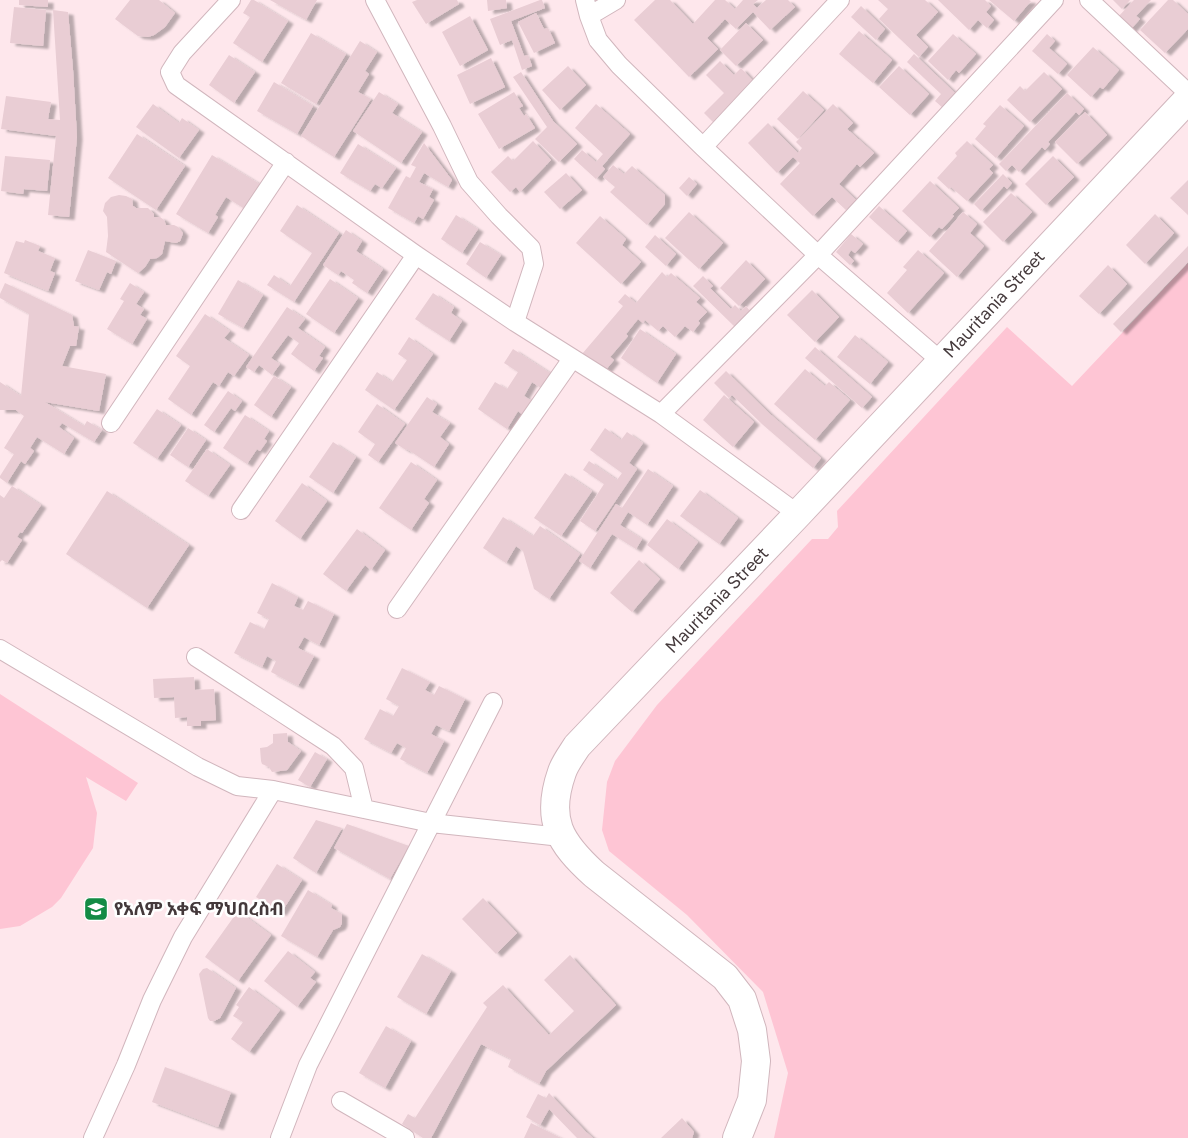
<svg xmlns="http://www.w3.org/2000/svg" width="1188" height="1138" font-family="Figtree,'Noto Sans Ethiopic',sans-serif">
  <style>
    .green { fill: #fec5d4 }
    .building { fill: #e9cdd4; filter: url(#shadow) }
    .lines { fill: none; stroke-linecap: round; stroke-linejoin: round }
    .street-casing { stroke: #d1b6bd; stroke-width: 20 }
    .primary-casing { stroke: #d1b6bd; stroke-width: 30 }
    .street { stroke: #fff; stroke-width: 18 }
    .primary { stroke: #fff; stroke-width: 28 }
    .labels { text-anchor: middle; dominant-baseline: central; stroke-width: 5; stroke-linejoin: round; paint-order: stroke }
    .street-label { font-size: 18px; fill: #44393b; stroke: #fff }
    .poi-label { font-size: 18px; font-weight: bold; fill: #44393b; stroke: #fff; text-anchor: start }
  </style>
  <defs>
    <filter id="shadow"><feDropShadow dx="5.5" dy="3" stdDeviation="1" flood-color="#0004"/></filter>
  </defs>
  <rect width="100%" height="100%" fill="#fee7ec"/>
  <path class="green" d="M1188,263V1138H774L788,1073L763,992L687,915L609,851L602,830L607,782L615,761L657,705L812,539H828L838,527L837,511L1007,327L1072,386Z
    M0,694L138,783L126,801L86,777L97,813L93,848L61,898L52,907L20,926L0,929Z"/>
  <path class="building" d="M19,0H48V7L19,5Z
    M130,0H159L175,13L165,27L154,35L148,37L138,36L115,19Z
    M251,0H254L288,21L262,62L233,43L250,17L243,13Z
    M270,0H317L306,20Z
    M417,0H457L459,4L426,24L412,2Z
    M487,0H506L507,8L488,11Z
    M540,0H542L545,8L511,21L524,56L528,55L532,66L522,70L512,40L500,45L490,19Z
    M655,0H670L693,24L715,0H725L735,9L743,0H758L753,4L757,8L766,0H788L795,7L770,30L753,12L736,29L725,19L707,38L718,49L689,77L634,20Z
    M878,0H925L938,12L916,35L928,47L919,57L879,19L888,9Z
    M938,0H985L991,6L986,12L994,20L987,28L978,20L969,30Z
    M989,0H1029L1031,1L1014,21Z
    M1113,0H1130L1122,9Z
    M1134,0H1151L1136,16L1140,19L1130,30L1117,18Z
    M1168,0H1173L1188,14V29L1165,53L1140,30Z
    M861,6L885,29L876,40L851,17Z
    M14,7L46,10L43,46L10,43Z
    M53,10L68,12L73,70L77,137L69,217L48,215L56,136L1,129L6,96L51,102L48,119L60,120Z
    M536,13L544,29L548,28L555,43L534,53L518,22Z
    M470,16L488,50L460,66L442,32Z
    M746,23L763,40L736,66L720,50Z
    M859,31L892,60L873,83L839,54Z
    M311,33L346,54L316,104L281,83Z
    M953,34L976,54L959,73L956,70L948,80L928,61Z
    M1047,34L1055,41L1049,48L1067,64L1058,74L1032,51Z
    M360,41L377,52L365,71L369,74L358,92L371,99L334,157L301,136Z
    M1093,47L1119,70L1103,89L1100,87L1091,97L1067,75Z
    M914,54L956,94L943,108L935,101L941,94L907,62Z
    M229,55L255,72L234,103L209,85Z
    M491,58L505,87L470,104L457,75Z
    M720,61L734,75L741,68L755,83L715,124L704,113L724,93L706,75Z
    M568,66L586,85L560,110L542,90Z
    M899,66L929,94L910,115L879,87Z
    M521,72L553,121L577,144L559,162L535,139L547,127L513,77Z
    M1044,72L1062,89L1030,122L1007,100L1020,86L1025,91Z
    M274,82L313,106L297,134L257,111Z
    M803,91L824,110L798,139L777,119Z
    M379,92L398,104L392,113L422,132L401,163L353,131Z
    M514,92L523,106L519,108L524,116L526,114L535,128L499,149L478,114Z
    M1067,93L1084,109L1079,115L1076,112L1048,142L1050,144L1045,150L1042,147L1019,172L1012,165L1006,171L999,164Z
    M153,104L179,123L182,118L199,130L179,158L136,127Z
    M596,104L630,134L602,166L605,169L596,179L574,159L582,150L596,162L603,154L575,128Z
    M833,104L853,123L847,129L874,153L860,167L857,164L839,184L856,200L846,210L832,197L813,216L780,184L800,163L793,157L777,173L748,143L768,123L798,153L802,148L796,142Z
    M1000,105L1024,126L996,158L975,139L986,126L983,124Z
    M1085,112L1107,135L1077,164L1055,142Z
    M137,134L185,166L156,210L108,178Z
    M533,141L551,160L520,192L516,187L510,192L491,172L508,156L513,161Z
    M967,141L993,165L989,169L993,173L967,201L951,187L949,189L937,178L957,156L955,153Z
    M424,143L452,180L448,187L424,173L419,182L433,189L429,197L434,200L423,219L418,216L414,223L388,208L406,176L410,178L416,167L411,165Z
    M358,144L396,168L382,188L375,184L370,191L340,173Z
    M212,155L263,186L248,211L226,197L215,215L218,217L208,233L176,214Z
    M5,156L50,160L47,191L24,189L23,194L1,191Z
    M1053,156L1074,177L1046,205L1025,184Z
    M613,165L624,174L632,166L665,195V204L647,225L610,192L615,187L603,177Z
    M566,173L582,190L560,209L544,192Z
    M1003,174L1012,183L1007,189L1004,186L981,211L974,204Z
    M689,177L697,184L687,196L679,188Z
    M1188,180V215L1170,198Z
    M930,181L959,208L952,215L954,216L942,229L939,227L930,237L902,211Z
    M1011,193L1032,212L1003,242L983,222Z
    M119,195L126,196L132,199L133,206L136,208H148L154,214V217H160L164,220L166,225H174L178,227L183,233L180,241L176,243L165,241L162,254L157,258L150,259L145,267L138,273L106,252L108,236L107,217L103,211L105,203L111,197Z
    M297,205L339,233L294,302L267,285L274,275L290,286L312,253L280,231Z
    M879,206L907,231L897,242L869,217Z
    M689,212L723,243L699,269L665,238Z
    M963,212L977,224L970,233L984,246L957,277L929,251Z
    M1155,214L1174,233L1145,264L1126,245Z
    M456,215L478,229L462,253L441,239Z
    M600,216L626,239L622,245L641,262L621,284L576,243Z
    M346,230L362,241L356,251L383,269L367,293L352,283L354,280L341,271L338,275L323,265Z
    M851,234L863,244L855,253L851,250L848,255L854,261L850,265L836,252Z
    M655,235L676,254L666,266L645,247Z
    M25,240L40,246L38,251L55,258L50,271L55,273L48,291L4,273L16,241L24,243Z
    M480,242L501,255L486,278L466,264Z
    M1188,246V262L1121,332L1113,324Z
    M88,250L116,261L111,274L107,272L99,290L75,281Z
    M918,250L944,273L908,313L887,293L907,270L903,267Z
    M746,260L765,279L739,306L720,288Z
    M1108,265L1127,284L1099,314L1079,296Z
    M662,272L667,277L671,273L700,298L696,302L707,312L698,321L700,323L693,332L685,326L675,337L663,326L658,331L645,320L643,323L638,319L626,334L628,336L610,357L614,360L604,372L582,354L623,306L618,302L625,294L636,303Z
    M703,276L713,286L710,288L731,309L735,305L741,311L746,306L750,311L735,327L693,286Z
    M330,279L358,298L334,333L306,314Z
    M238,280L263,295L243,328L218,314Z
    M5,283L72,315L74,326L79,327L76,346H70L62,366L106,374L99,411L45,402L84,426L87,421L102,430L94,442L62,423L59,427L74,438L64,454L37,437L30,448L34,451L25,464L21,461L7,483L0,478V476L14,454L4,448L24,416L16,410H0V382L21,396L29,314L0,298V294Z
    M130,283L144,292L136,304L144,309L140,315L147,319L132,344L107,329L124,301L120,299Z
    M812,290L839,317L815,342L787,315Z
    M433,293L454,307L451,313L462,321L449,341L415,319Z
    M287,307L305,319L298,328L325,347L319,356L323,358L314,371L291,354L299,343L288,335L271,358L280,364L272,375L259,365L254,372L246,367Z
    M205,314L230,331L224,338L249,355L234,376L228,372L219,386L213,382L191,415L168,399L190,366L176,356Z
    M640,329L676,354L657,383L621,358Z
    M855,335L888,362L870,384L837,357Z
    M409,337L433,354L394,410L365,390L377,372L392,382L407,360L398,354Z
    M815,347L872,397L862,408L805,358Z
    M513,349L550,373L541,388L532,382L524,396L532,401L523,415L518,411L507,429L478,409L495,382L507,389L518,372L504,363Z
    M805,369L825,386L829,382L850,400L815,440L774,404Z
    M726,371L770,414L821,458L813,468L762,424L732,395L729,398L714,383Z
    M274,376L291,387L271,417L254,405Z
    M228,391L242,401L235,411L231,408L214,432L204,425Z
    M724,395L754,422L733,447L703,420Z
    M427,397L437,404L432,412L450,423L440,437L449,444L434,467L407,449L406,450L395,443Z
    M377,404L405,424L378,462L368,455L375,444L358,432Z
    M157,409L181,425L157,459L133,443Z
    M245,415L269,431L264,439L267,441L260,451L257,449L247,464L223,448Z
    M188,428L206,440L188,467L170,455Z
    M605,428L621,440L627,432L643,443L629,463L637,469L595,531L580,521L604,484L583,470L589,461L617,480L622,473L590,450Z
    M333,442L356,457L333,493L309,477Z
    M207,449L230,465L208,496L185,481Z
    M411,462L437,480L424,499L429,503L411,530L379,508Z
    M648,469L673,486L647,525L628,512L620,525L642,539L636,549L612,534L590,568L579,561L616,504L622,508Z
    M565,473L592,491L561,536L534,518Z
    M302,483L327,501L300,539L275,521Z
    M12,486L41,505L22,533L20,532L17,537L22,540L7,563L2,560L0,562V495L4,498Z
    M700,490L738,518L719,544L680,516Z
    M107,491L189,545L147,608L66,554Z
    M503,517L533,536L540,526L580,554L549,599L534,589L523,551L516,546L506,563L483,548Z
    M667,519L698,542L678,569L647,545Z
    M357,529L385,550L371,570L365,565L346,591L323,574Z
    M639,560L660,579L632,612L610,593Z
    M272,583L298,597L294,606L303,610L308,601L334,614L319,645L304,637L298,648L314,656L298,686L271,672L276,661L267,656L262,667L234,653L250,622L264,629L269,619L257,613Z
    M402,668L430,682L425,690L434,695L439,686L465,699L449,731L436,725L431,734L444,741L427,773L400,759L406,748L397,743L391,753L364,739L380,709L393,716L399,706L386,699Z
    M194,677L195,690L214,689L216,720L201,721V726H187V717L175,718L174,697L154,698L153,679Z
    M287,733L288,742L301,751L287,770L272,772L269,767L262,764L261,761L260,748L267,747L273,743V734Z
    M315,752L327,759L310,787L298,780Z
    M316,820L342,828L316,873L293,858Z
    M347,824L409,846L390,879L334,848Z
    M277,864L302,880L281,913L256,897Z
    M308,890L332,905L331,908L342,914V923L340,927L333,930L317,957L281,936Z
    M483,898L517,933L496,954L462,919Z
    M238,911L271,935L238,981L205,957Z
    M288,951L315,972L310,978L316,982L297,1007L264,981Z
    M422,954L451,971L426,1014L397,997Z
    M570,955L616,1005L546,1071L539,1084L508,1067L511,1059L481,1044L431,1138H423L402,1124L408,1114L415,1118L487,1007L483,1003L503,985L549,1035L574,1011L544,980Z
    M207,968L236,988L220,1018L214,1021H210L208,1018L199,974L203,969Z
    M249,987L280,1010L249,1052L231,1039L243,1022L233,1016L239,1007L236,1005Z
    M386,1026L411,1041L385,1088L359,1073Z
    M165,1067L231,1092L218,1127L152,1102Z
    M549,1093L586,1132L593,1138H577L549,1109L540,1125L526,1117L538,1094L546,1098Z
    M682,1118L694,1132L692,1138H661Z
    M531,1123L561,1138H524Z"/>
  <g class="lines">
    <defs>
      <path id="street" d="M231,0L182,53L170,72L176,85L416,255L515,322L661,414L798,514
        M375,0L442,126L469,182L499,216L531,248L534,264L515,322
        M585,0L589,16L598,40L619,65L703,147L818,255L941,361
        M1089,0L1188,93
        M589,16L616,0
        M703,147L840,0
        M661,414L818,255L1054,0
        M111,423L286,162
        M241,510L416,255
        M397,609L572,359
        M0,649L198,767L237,786L273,790L431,823L561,837
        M196,657L333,746L354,768L364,809
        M341,1101L405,1138
        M93,1138L126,1065L152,1000L183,937L273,790
        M280,1138L308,1065L493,702"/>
      <path id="primary" d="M737,1138L752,1100L756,1061L752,1030L742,999L725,977L594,874C560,843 545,820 562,772C565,763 572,754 577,746L798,514L1188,99"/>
    </defs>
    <use href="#street" class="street-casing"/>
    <use href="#primary" class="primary-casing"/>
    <use href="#street" class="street"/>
    <use href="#primary" class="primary"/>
  </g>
  <defs>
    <symbol id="school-square" viewBox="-11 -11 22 22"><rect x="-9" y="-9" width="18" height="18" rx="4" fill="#148b45" stroke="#fff"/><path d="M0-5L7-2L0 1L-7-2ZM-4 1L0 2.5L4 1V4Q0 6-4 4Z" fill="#fff"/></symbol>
  </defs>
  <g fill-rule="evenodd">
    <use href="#school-square" x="82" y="895" width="28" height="28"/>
  </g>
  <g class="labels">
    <g class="street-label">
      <text transform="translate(994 304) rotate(-47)">Mauritania Street</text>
      <text transform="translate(717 600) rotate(-46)">Mauritania Street</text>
    </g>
    <g class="poi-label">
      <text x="114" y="909">የአለም አቀፍ ማህበረስብ</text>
    </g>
  </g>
</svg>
